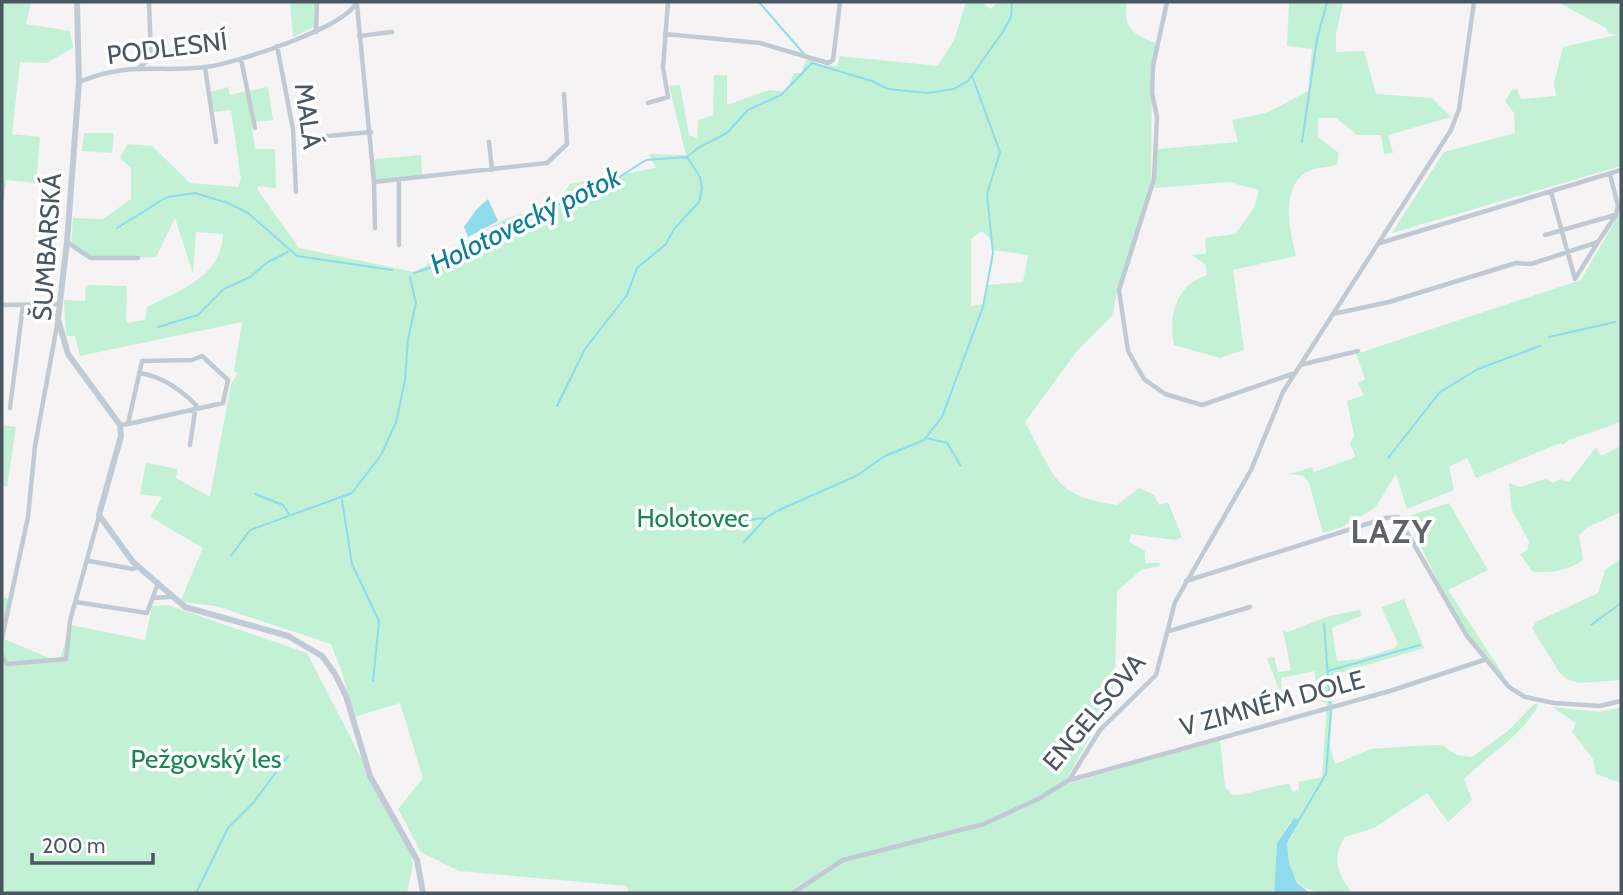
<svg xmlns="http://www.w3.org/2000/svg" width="1623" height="895" font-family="Cabin,sans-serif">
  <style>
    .green { fill: #c3f1d5; fill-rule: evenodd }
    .water { fill: #90daee }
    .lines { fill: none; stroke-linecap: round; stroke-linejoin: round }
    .stream { stroke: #90daee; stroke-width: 2 }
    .street { stroke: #c1cad2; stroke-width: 4.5 }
    .secondary { stroke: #c1cbd6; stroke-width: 6 }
    .labels { text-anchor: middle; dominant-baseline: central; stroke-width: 7; stroke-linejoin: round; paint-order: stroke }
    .street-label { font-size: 26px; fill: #4a5661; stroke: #fff }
    .park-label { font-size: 26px; fill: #17864f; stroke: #fff }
    .water-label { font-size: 28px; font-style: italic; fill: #0c7c9b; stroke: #fff }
    .district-label { font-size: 33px; font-weight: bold; letter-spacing: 2px; fill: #5f6368; stroke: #fff }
  </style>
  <rect width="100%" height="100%" fill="#f5f3f3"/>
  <path class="green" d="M2,2H31L26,24L70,31L73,48L46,63L20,62L12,134L40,137L36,183L6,180L5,189L2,188Z
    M290,2H315L314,27L293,37Z
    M966,2H981L991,9L997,2H1127C1122,27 1134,36 1156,43L1152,63L1151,190L1118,287L1112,316L1077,351L1025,422C1054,474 1053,497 1117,505L1139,488L1154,495L1159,505L1168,502L1182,537L1175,540L1131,534L1129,542L1145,551V563H1160L1159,566L1141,570L1117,591L1115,680L1108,705L1063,785L1220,739L1225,787L1233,795C1253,794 1268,786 1289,784L1293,792L1299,789V782L1322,777L1327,703L1321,701L1314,671L1281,678L1282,697L1267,659L1274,657L1278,672L1291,670L1283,631L1288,632L1329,616L1359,610L1363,615L1332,628L1337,661L1359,659L1395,648L1398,643L1381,607L1404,599L1424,648L1334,675L1330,747L1335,764L1371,749L1412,746L1442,745L1457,755L1472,757L1508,731L1534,704H1539C1523,735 1488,755 1464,779L1472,800L1448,822L1427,793L1374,828L1345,837C1331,858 1338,875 1352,893C1309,893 1289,894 1287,843L1293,834L1291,821L1277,843L1274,893H629L627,886L459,871L421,852L398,809L423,778L400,703L354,717L341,669L331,644L216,606L180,602L203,548L150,517L162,497L140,494L146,463L178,469L176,478L210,497L231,384L238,373L234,371L242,322L80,356L75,336H66L64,300L85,301L86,285L127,286L126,323L145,320L147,307C179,291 222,276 223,234L196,232L193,274L175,218L156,257L89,260L71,248L73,218L103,219L131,199V168L120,158L128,144L152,146L190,183L238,187L241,179L231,110L214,112L211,92L228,87L230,95L247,91L255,149H275L276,188L258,186L257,189L299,248L415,272L505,219L559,201L570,184L656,168L649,154L686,155L669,86L680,85L689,135L697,138L698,120L713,115L714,75H727V105L769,90L786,92L794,73H801L807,58L820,65L837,66L840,56L938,66L955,38ZM982,231L992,240V250L1028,255L1023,282L988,285L984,304L971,306V239Z
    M1289,2H1343L1336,35V52L1364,51L1376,94L1432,98L1451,117L1388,135L1393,153L1384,154L1381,135H1357L1336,118H1318V137L1339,153L1337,165C1327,167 1312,168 1305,173C1280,190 1290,232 1296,256L1233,270L1244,350L1220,358L1174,345C1168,316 1176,285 1207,275L1206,265L1192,255L1206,254L1205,238L1235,234L1254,208L1259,190L1229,182L1155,188L1157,149L1238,142L1232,120L1266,113L1308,91L1312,49L1287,46Z
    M1557,2H1621V166L1392,233L1444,152L1515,133L1514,113L1505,101L1512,90L1517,89L1521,99L1556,96L1554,83L1563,47L1617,35L1608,33L1606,28Z
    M268,87L273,120L256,122L250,91Z
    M84,133H114L112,153L82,151Z
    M421,155L422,177L380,180L375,178V159Z
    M1621,211V422L1569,440L1563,445L1560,443L1476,478L1467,458L1449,467L1454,490L1407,509L1396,474L1375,508L1342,527L1323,533L1309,483L1304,476L1290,474L1312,467L1314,472L1356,457L1350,444L1354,435L1347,401L1364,395L1358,383L1365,379L1356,354L1581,280Z
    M2,425L16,427L7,487L2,486Z
    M1621,446V512L1588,527L1579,535L1583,559C1573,570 1547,574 1532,571L1520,554L1527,550L1529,542L1512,510L1509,483L1520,487L1545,479L1553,483L1560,479L1569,482L1596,447L1601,456Z
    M1449,503L1488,570L1448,590L1505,677C1472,664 1425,551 1406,517Z
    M1621,558V680L1578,683L1567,679L1559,672L1532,628L1536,622L1598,593L1605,570Z
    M2,597L12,599L4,639L59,662L71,625L145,640L152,606L168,605L307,653L411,855L413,864L407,893H2Z
    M1552,707L1599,712L1621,707V783L1596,774L1593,759L1572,732L1576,723Z"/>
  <path class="water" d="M488,199L498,221L468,237L464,227L476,210Z
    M1294,818L1300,820L1287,843L1289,863L1297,883L1310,893H1274L1277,843Z"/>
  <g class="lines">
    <path class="stream" d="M759,2L804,54
      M1302,142L1317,39L1327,2
      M117,228L167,197L195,193L228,203L248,213L297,256L392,270
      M414,273L432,267L503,224L541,212L613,181L646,160L687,157L698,148L727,133L748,110L781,95L812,63L872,81L888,89L927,93L954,89L968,81L1002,33L1011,17L1012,2
      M158,327L198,315L224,289L250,277L268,262L288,252
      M1549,337L1615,322
      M557,406L585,349L627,295L637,268L666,244L674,229L699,202L702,188L700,177L687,157
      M926,438L947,443L961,466
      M1388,458L1440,392L1478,369L1540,346
      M255,494L283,505L289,514
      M342,500L352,564L379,621L373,681
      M706,515L740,521L764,518
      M744,542L766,518L779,510L856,476L885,456L924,440L942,417L983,307L993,253L987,194L1000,152L972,76
      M231,556L250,530L352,493L381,455L396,422L405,380L408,339L416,303L410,277
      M1324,624L1330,704
      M1591,625L1621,603
      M1328,671L1420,645
      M1299,820L1326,774L1331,710
      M196,893L228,828L254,802L288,756"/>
    <path class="street" d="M1167,2L1153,66L1152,93L1157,117L1154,179L1119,290L1128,351L1144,379L1165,394L1202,405L1292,374
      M357,5L374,182L547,163L567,144L564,94
      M316,32L317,2
      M665,34L760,43L828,63L833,60L840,2
      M359,36L392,32
      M277,46L293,129L296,192
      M241,59L255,128
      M140,67L151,57L149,2
      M205,67L216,142
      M79,82C129,61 159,73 206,67C236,63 345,28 357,2
      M648,103L668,97L663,67L668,2
      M317,137L371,132
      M489,142L492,170
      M2,182V198
      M374,182L375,228
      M1551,192L1575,279L1598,242
      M1545,235L1615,215
      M67,242L91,258H138
      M1380,243L1621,170
      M399,245V181
      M2,305L60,304
      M1333,314L1389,302L1516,263L1531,264L1598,242L1616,215L1618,206L1610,174
      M1300,365L1358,351
      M139,373C162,376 180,389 196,405L190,445
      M10,408L23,305
      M120,425L128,424L223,403L228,380L202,356L192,360L142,361L128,424
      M89,561L133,569L138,567
      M1186,581L1386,518L1398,517L1467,636L1509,687L1525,697L1554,703L1600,706L1621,701
      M153,598L171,597
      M76,602L147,613L157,586
      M1169,631L1250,607
      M2,638L28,517L35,446L58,320
      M2,656L7,664L66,659L70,621L99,516
      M1070,780L1390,691L1484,660
      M793,893L843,860L984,824L1040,798L1069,780L1100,730L1156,675L1175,602L1251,470L1283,392L1451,130L1459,109L1474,2"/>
    <path class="secondary" d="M77,2L79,82L67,242L58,319L68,354L120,425L121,436L99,515L133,562L185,607L288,636L322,656L335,674L346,696L370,776L417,860L423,893"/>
  </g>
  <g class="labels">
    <g class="street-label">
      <text transform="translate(167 48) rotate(-7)">PODLESNÍ</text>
      <text transform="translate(308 116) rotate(82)">MALÁ</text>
      <text transform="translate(47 247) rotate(-86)">ŠUMBARSKÁ</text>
      <text transform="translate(1272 703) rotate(-15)">V ZIMNÉM DOLE</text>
      <text transform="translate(1094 712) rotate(-50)">ENGELSOVA</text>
    </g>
    <g class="park-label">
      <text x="693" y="518">Holotovec</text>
      <text x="206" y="759">Pežgovský les</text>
    </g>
    <g class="water-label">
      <text transform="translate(525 220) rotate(-26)">Holotovecký potok</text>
    </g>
    <g class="district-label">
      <text x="1392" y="531">LAZY</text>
    </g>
  </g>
  <rect width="1623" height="895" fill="none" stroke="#4a5661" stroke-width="7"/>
  <path d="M32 853v10h121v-10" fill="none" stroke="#4a5661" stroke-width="3.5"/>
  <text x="42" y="853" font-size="21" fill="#4a5661" stroke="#ffffff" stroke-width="5" paint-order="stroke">200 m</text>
</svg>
